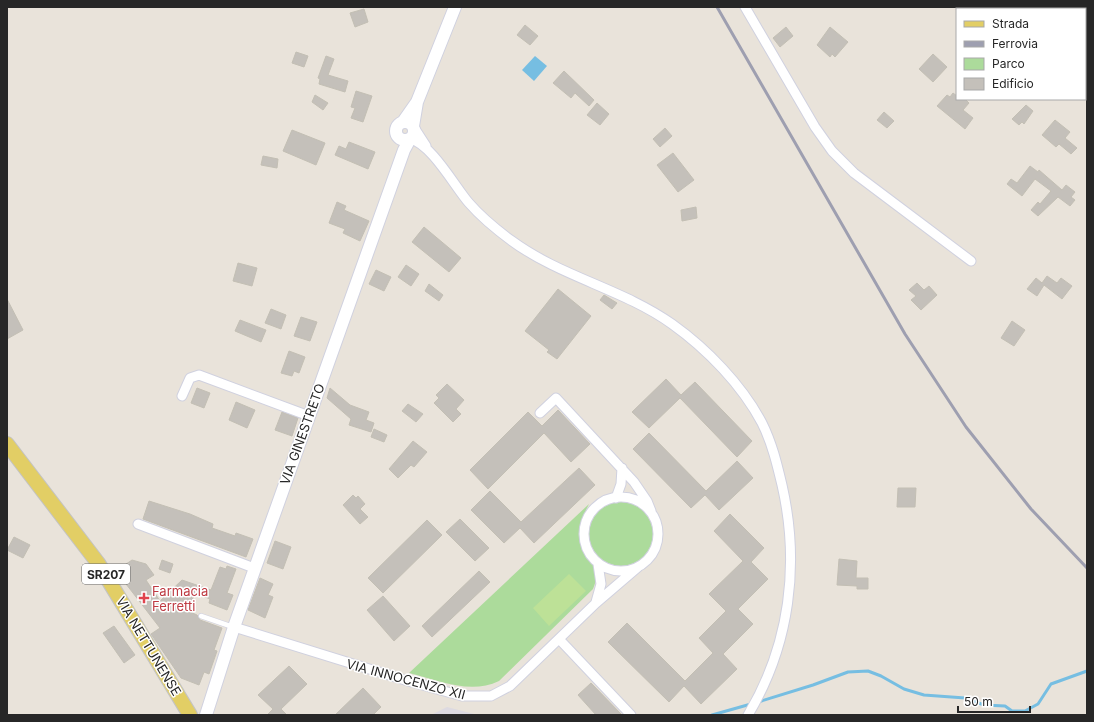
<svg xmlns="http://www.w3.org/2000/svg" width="1094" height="722" font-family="Inter,sans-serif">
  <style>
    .industrial { fill: #dddae1 }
    .green { fill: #acdb9b }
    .pitch { fill: #bde197 }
    .water { fill: #76bee2 }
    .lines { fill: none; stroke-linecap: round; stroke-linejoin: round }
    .stream { stroke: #76bee2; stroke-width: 3 }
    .building { fill: #c4c0ba; stroke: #c3bfb4 }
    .lane-casing { stroke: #d0d1df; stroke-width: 6 }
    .street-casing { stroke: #d0d1df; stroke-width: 11 }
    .secondary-casing { stroke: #d0d1df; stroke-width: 14 }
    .primary-casing { stroke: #c3c3c3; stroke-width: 16 }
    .lane { stroke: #fff; stroke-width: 4.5 }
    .street { stroke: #fff; stroke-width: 9 }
    .secondary { stroke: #fff; stroke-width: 12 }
    .primary { stroke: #e2ce65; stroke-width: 14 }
    .rail { stroke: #9e9fb0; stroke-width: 3 }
    .health-dot { fill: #e0444e; stroke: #fff; stroke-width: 1.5 }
    .labels { text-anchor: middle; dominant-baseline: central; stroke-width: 3; stroke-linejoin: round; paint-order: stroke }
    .shield { fill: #fff; stroke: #686868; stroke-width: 1 }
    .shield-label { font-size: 12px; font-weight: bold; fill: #272727 }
    .street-label { font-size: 13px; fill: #272727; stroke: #fff }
    .health-label { font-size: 13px; fill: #be3a42; stroke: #fff; text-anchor: start }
  </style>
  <rect width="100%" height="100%" fill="#e9e3da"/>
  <path class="industrial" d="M447,707L478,715H431Z"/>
  <path class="green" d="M589 534a32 32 0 1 1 64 0a32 32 0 1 1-64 0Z
    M589,504C584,514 578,526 579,537C582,560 604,564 593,589L499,681C470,695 438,680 409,673Z"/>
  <path class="pitch" d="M569,574L586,591L549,626L533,608Z"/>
  <path class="water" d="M535,56L547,66L534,81L522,70Z"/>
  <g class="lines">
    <path class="stream" d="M758,702L813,685L848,672L868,671L881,676L904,689L924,695L965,698L984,705L1005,706L1012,711H1025L1038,704L1051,684L1087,671
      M712,715L751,704"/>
  </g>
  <path class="building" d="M364,9L368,22L355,27L350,13Z
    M525,25L538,36L530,45L517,35Z
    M786,27L793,36L780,47L773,38Z
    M830,27L848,42L835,57L832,54L830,57L817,45Z
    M296,52L308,56L304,67L292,63Z
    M933,54L947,67L933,82L919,69Z
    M326,56L334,59L328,75L348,81L345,92L319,84L320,79L318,78Z
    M564,71L594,100L589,106L575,93L571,98L553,83Z
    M356,91L372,96L363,122L351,118L355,108L351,107Z
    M953,93L957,96V99H965L969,103L963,110L973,118L965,129L937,106L947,95L950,97Z
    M315,95L328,103L323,110L312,102Z
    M597,103L609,114L600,125L587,115Z
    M1026,105L1033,111L1024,124L1022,122L1019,125L1012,119Z
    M884,112L894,121L887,128L877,120Z
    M1055,120L1070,132L1065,138L1077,148L1071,154L1059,144L1056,147L1042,135Z
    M665,128L672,136L660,147L653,139Z
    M292,130L325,143L316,165L283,151Z
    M349,142L375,152L368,169L335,155L339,146L346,149Z
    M673,153L694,180L678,192L657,165Z
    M263,156L278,159L277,168L261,165Z
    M1030,166L1038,172L1039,170L1062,190L1066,185L1075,192L1071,197L1075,200L1070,206L1058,197L1038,216L1031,210L1038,202L1040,204L1051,191L1035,179L1022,196L1007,184L1011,179L1017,183Z
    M337,202L346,206L344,210L369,221L360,241L343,233L345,229L329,223Z
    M696,207L697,218L682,221L681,210Z
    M424,227L461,258L449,272L412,242Z
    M238,263L257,268L252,286L233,281Z
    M406,265L419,274L411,286L398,277Z
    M376,270L391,277L384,291L369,284Z
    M1047,276L1057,283L1061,278L1072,286L1062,299L1044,285L1037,296L1027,289L1036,278L1042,283Z
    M917,283L924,290L929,286L937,295L921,310L911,300L916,296L909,290Z
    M429,284L443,295L439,301L425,291Z
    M558,289L591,316L557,359L547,352L549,350L525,331Z
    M604,295L617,303L612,309L600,300Z
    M7,299L23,330L7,339Z
    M271,309L286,315L281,329L265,323Z
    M301,317L317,322L310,341L294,336Z
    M240,320L266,330L261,342L235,331Z
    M1012,321L1025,330L1014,346L1001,338Z
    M289,351L305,357L299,373L294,371L292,376L281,373Z
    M666,379L681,395L695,382L752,441L737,457L680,398L649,428L632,412Z
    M447,384L464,400L456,409L461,414L453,422L434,403L439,398L436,395Z
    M197,388L210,393L204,408L191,403Z
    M330,388L350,405L369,412L366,420L374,423L371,432L349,425L351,419L327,398Z
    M236,402L255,410L247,428L229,420Z
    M408,404L423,414L416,422L402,411Z
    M558,410L590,444L571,462L544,433L488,489L470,470L528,412L542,426Z
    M282,412L298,418L292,436L275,430Z
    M374,429L387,435L384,442L371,437Z
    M649,433L706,491L737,461L753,478L719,510L705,495L691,508L633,449Z
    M413,441L427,452L414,467L411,465L398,478L389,469Z
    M579,468L595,485L534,543L520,528L504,543L471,510L490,491L521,522Z
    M898,488H916L915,507H897Z
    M353,495L356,498L358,496L365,504L360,509L368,517L360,524L343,505Z
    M149,501L190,514L213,524L212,528L235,536L236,533L253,539L246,557L143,519Z
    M730,514L764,548L751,562L768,579L738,609L753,624L723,654L737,669L701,704L684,686L669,702L608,642L627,623L685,681L713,653L699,638L726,611L709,594L743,561L714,531Z
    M460,519L489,548L475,561L446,532Z
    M427,520L442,535L383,593L368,578Z
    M14,537L30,545L23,558L7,550Z
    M275,541L291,547L283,569L267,563Z
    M839,559L857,561L856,578H868V589H857V586L837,585Z
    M132,560L146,564L154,575L146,580L160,601L182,580L211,590L220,567L226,569L227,566L236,569L227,593L233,595L227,610L209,603L210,599L195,593L188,611L197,615L200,620L222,628L214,650L217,651L209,674L204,672L199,685L181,678L151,634L160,628L116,571Z
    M162,560L173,564L170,573L159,569Z
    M479,571L490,582L432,637L422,626Z
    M260,578L273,584L268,595L273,597L265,618L248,610Z
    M383,596L410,626L394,641L367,610Z
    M114,626L135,655L124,663L103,633Z
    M289,666L307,684L281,709L287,715H267L273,709L258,695Z
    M591,683L622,715H596L578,695Z
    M363,688L381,707L373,715H335Z"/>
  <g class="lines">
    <defs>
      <path id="lane" d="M201,616L233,627"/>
      <path id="street" d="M745,7L815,127L832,151L854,173L971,261
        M415,129L426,146
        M410,139C431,143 455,187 469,203C482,218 497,230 512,241C561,277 623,289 672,324C707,349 742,385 762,423C772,443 777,464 782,485C800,564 790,645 748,715
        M182,396L190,378L199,375L309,416
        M540,413L556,398L634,482L647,501L651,511
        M584 534a37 37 0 1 1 74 0a37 37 0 1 1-74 0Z
        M616,498L621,484L622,468
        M138,524L254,568
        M596,602L601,584L598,564
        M234,627L408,681L462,696H491L510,686L596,603L638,567
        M559,639L631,715"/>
      <path id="secondary" d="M417,102L455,7
        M396 131a9 9 0 1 1 18 0a9 9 0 1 1-18 0Z
        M403,122L417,102L413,126
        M206,715L234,627L404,150L410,139"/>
      <path id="primary" d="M7,444L98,563L190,715"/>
    </defs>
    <use href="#lane" class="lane-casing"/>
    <use href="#street" class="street-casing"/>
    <use href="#secondary" class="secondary-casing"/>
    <use href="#primary" class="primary-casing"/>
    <use href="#lane" class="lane"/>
    <use href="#street" class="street"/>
    <use href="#secondary" class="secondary"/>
    <use href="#primary" class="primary"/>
    <path class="rail" d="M717,7L905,334L966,427L1031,509L1087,568"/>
  </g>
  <path class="health-dot" d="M142 592h4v4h4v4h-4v4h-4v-4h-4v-4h4z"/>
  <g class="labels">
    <rect class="shield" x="82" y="564" width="48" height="20" rx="3"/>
    <g class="shield-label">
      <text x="106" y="574">SR207</text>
    </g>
    <g class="street-label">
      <text transform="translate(302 434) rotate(-70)">VIA GINESTRETO</text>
      <text transform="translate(149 646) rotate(59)">VIA NETTUNENSE</text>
      <text transform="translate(406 679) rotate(15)">VIA INNOCENZO XII</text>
    </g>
    <g class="health-label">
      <text x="152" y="591">Farmacia<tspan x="152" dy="15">Ferretti</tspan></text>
    </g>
  </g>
  <rect width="1094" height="722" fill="none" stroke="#272727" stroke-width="16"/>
  <rect x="956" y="8" width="130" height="92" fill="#ffffff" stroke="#a9a9a9"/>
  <rect x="964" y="21" width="20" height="6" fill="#e2ce65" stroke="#a9a9a9"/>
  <text x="992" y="28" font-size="12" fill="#272727">Strada</text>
  <rect x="964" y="41" width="20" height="6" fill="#9e9fb0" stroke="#a9a9a9"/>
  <text x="992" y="48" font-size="12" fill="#272727">Ferrovia</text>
  <rect x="964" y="58" width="20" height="12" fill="#acdb9b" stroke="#a9a9a9"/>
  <text x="992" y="68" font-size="12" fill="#272727">Parco</text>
  <rect x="964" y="78" width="20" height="12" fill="#c4c0ba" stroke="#a9a9a9"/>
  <text x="992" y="88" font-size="12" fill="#272727">Edificio</text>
  <path d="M958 706v6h72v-6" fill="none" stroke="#272727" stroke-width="2"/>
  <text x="964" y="706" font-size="12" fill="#272727" stroke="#ffffff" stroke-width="3" paint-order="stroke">50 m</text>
</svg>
